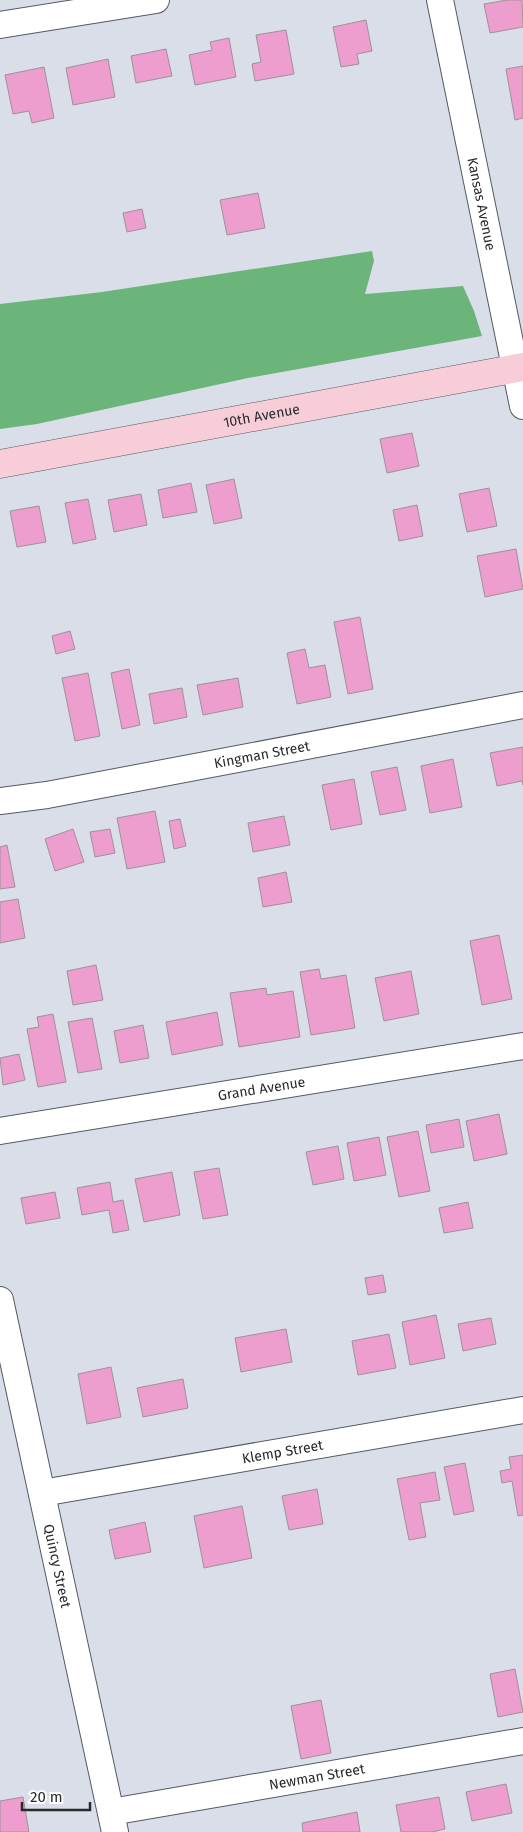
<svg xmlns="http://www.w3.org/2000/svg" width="523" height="1832" font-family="'Fira Sans',sans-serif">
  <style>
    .forest { fill: #6bb57b }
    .building { fill: #ed9dce; stroke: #9d9298 }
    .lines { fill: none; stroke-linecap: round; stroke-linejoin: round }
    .street-casing { stroke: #555962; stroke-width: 28 }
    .secondary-casing { stroke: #555962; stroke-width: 29 }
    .street { stroke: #fff; stroke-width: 26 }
    .secondary { stroke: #f7ced8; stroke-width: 28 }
    .labels { text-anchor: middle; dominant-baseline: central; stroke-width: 4; stroke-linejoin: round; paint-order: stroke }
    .street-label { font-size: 14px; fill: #27292d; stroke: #fff }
  </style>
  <rect width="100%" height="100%" fill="#d9dee9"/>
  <path class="forest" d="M372,251L374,261L365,294L463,286L474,311L482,336L248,378L37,424L0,429V304L102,292Z"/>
  <path class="building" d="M507,0H522L523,27L490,33L484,4Z
    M366,20L372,51L357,54L359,64L341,67L333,27Z
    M286,30L294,74L255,81L252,64L261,62L256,35Z
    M229,38L236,77L195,85L189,55L212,50L210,42Z
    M166,49L172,76L136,83L131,56Z
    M108,59L115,97L73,105L66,68Z
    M523,66V118L515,120L506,69Z
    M44,67L54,118L32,123L29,111L13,114L5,75Z
    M258,193L265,228L227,235L220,200Z
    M142,209L146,228L127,232L123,213Z
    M412,433L419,466L387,473L380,439Z
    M234,479L242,518L214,524L206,485Z
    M191,483L197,512L163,518L158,490Z
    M489,488L497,526L467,532L459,494Z
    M141,494L147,525L114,532L108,500Z
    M88,499L96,539L73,544L65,503Z
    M417,505L423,536L399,541L393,510Z
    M39,506L46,542L17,547L10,511Z
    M516,549L523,589L485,597L477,556Z
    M360,617L373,689L348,694L334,622Z
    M70,631L75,649L56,654L52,636Z
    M305,649L309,668L325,665L331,697L297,704L287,653Z
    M129,669L140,725L122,729L111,673Z
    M88,673L100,736L75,741L62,678Z
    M238,678L243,707L203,715L197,685Z
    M182,688L187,717L154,724L149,694Z
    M523,747V785L522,781L497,786L490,753Z
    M453,759L462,807L430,813L421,766Z
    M397,767L406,810L380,815L371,772Z
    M354,779L362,824L331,830L322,785Z
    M155,811L165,862L127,869L117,818Z
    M284,816L290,845L253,852L248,823Z
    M180,819L186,846L174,849L169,821Z
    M73,829L84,862L55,871L45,839Z
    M110,829L115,853L95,857L90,832Z
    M7,845L15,887L0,889V847Z
    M286,872L292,902L263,907L258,878Z
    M18,899L25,938L0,943V902Z
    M499,935L512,999L482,1005L470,941Z
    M96,965L103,1000L73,1005L67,971Z
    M319,969L321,979L346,975L355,1028L311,1035L300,972Z
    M411,971L419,1014L384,1021L375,978Z
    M266,988L267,995L293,991L300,1037L239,1047L230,993Z
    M217,1012L223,1045L172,1055L166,1022Z
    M53,1014L66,1082L38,1087L27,1029L39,1027L37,1017Z
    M92,1018L102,1069L78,1073L68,1022Z
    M143,1025L149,1058L120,1063L114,1031Z
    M19,1054L25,1080L3,1085L0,1058Z
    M499,1114L507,1154L474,1161L466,1121Z
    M459,1119L464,1147L431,1153L426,1125Z
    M418,1131L430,1191L399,1197L387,1137Z
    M379,1137L386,1175L354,1181L347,1143Z
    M338,1146L344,1179L313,1185L306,1152Z
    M219,1168L228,1215L203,1219L194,1172Z
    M172,1172L180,1215L144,1222L135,1179Z
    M110,1182L113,1202L123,1200L129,1230L113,1233L109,1210L82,1215L77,1188Z
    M55,1192L60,1218L26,1224L21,1198Z
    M468,1202L473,1228L444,1233L439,1208Z
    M383,1275L386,1292L368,1295L365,1278Z
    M436,1315L445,1358L410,1365L402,1322Z
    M491,1318L496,1344L463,1351L458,1324Z
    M286,1329L292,1362L241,1372L235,1338Z
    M389,1334L396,1368L358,1375L352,1341Z
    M111,1367L121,1417L87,1424L78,1374Z
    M183,1379L188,1408L143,1417L137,1388Z
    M523,1455V1515L518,1516L512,1481L502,1483L500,1471L511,1469L509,1457Z
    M465,1463L474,1511L454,1515L444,1467Z
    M435,1472L440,1500L420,1503L426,1537L409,1540L397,1479Z
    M317,1489L323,1524L289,1530L282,1496Z
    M242,1506L252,1558L204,1568L194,1516Z
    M145,1522L151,1552L115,1559L109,1530Z
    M515,1669L523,1712L498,1717L490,1674Z
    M321,1700L331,1753L301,1759L291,1706Z
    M506,1784L512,1813L472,1821L466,1792Z
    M23,1797L29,1832H0V1801Z
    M439,1797L445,1829L432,1832H401L396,1805Z
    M357,1812L360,1832H303L302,1823Z"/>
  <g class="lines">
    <defs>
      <g id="street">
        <path id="s1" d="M440,0L523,406"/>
        <path d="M0,25L156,0"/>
        <path id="s2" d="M0,801L47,795L523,705"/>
        <path id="s3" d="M0,1131L523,1046"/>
        <path id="s4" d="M0,1300L115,1832"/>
        <path id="s5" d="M42,1493L523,1410"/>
        <path id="s6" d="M111,1812L523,1741"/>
      </g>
      <g id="secondary">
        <path id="s7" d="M0,464L523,367"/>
      </g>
    </defs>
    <use href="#street" class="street-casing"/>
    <use href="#secondary" class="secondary-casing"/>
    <use href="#street" class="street"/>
    <use href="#secondary" class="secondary"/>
  </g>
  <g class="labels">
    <g class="street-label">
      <text stroke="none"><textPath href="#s1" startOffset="208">Kansas Avenue</textPath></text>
      <text stroke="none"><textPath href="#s7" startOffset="266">10th Avenue</textPath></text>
      <text stroke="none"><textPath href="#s2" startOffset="266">Kingman Street</textPath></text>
      <text stroke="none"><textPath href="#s3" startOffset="265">Grand Avenue</textPath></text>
      <text stroke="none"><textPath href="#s5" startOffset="244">Klemp Street</textPath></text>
      <text stroke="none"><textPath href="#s4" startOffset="272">Quincy Street</textPath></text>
      <text stroke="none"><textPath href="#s6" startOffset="209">Newman Street</textPath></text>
    </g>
  </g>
  <path d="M22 1802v8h68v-8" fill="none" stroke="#27292d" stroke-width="2.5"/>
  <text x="30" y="1802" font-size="15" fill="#27292d" stroke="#ffffff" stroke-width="4" paint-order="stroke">20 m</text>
</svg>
